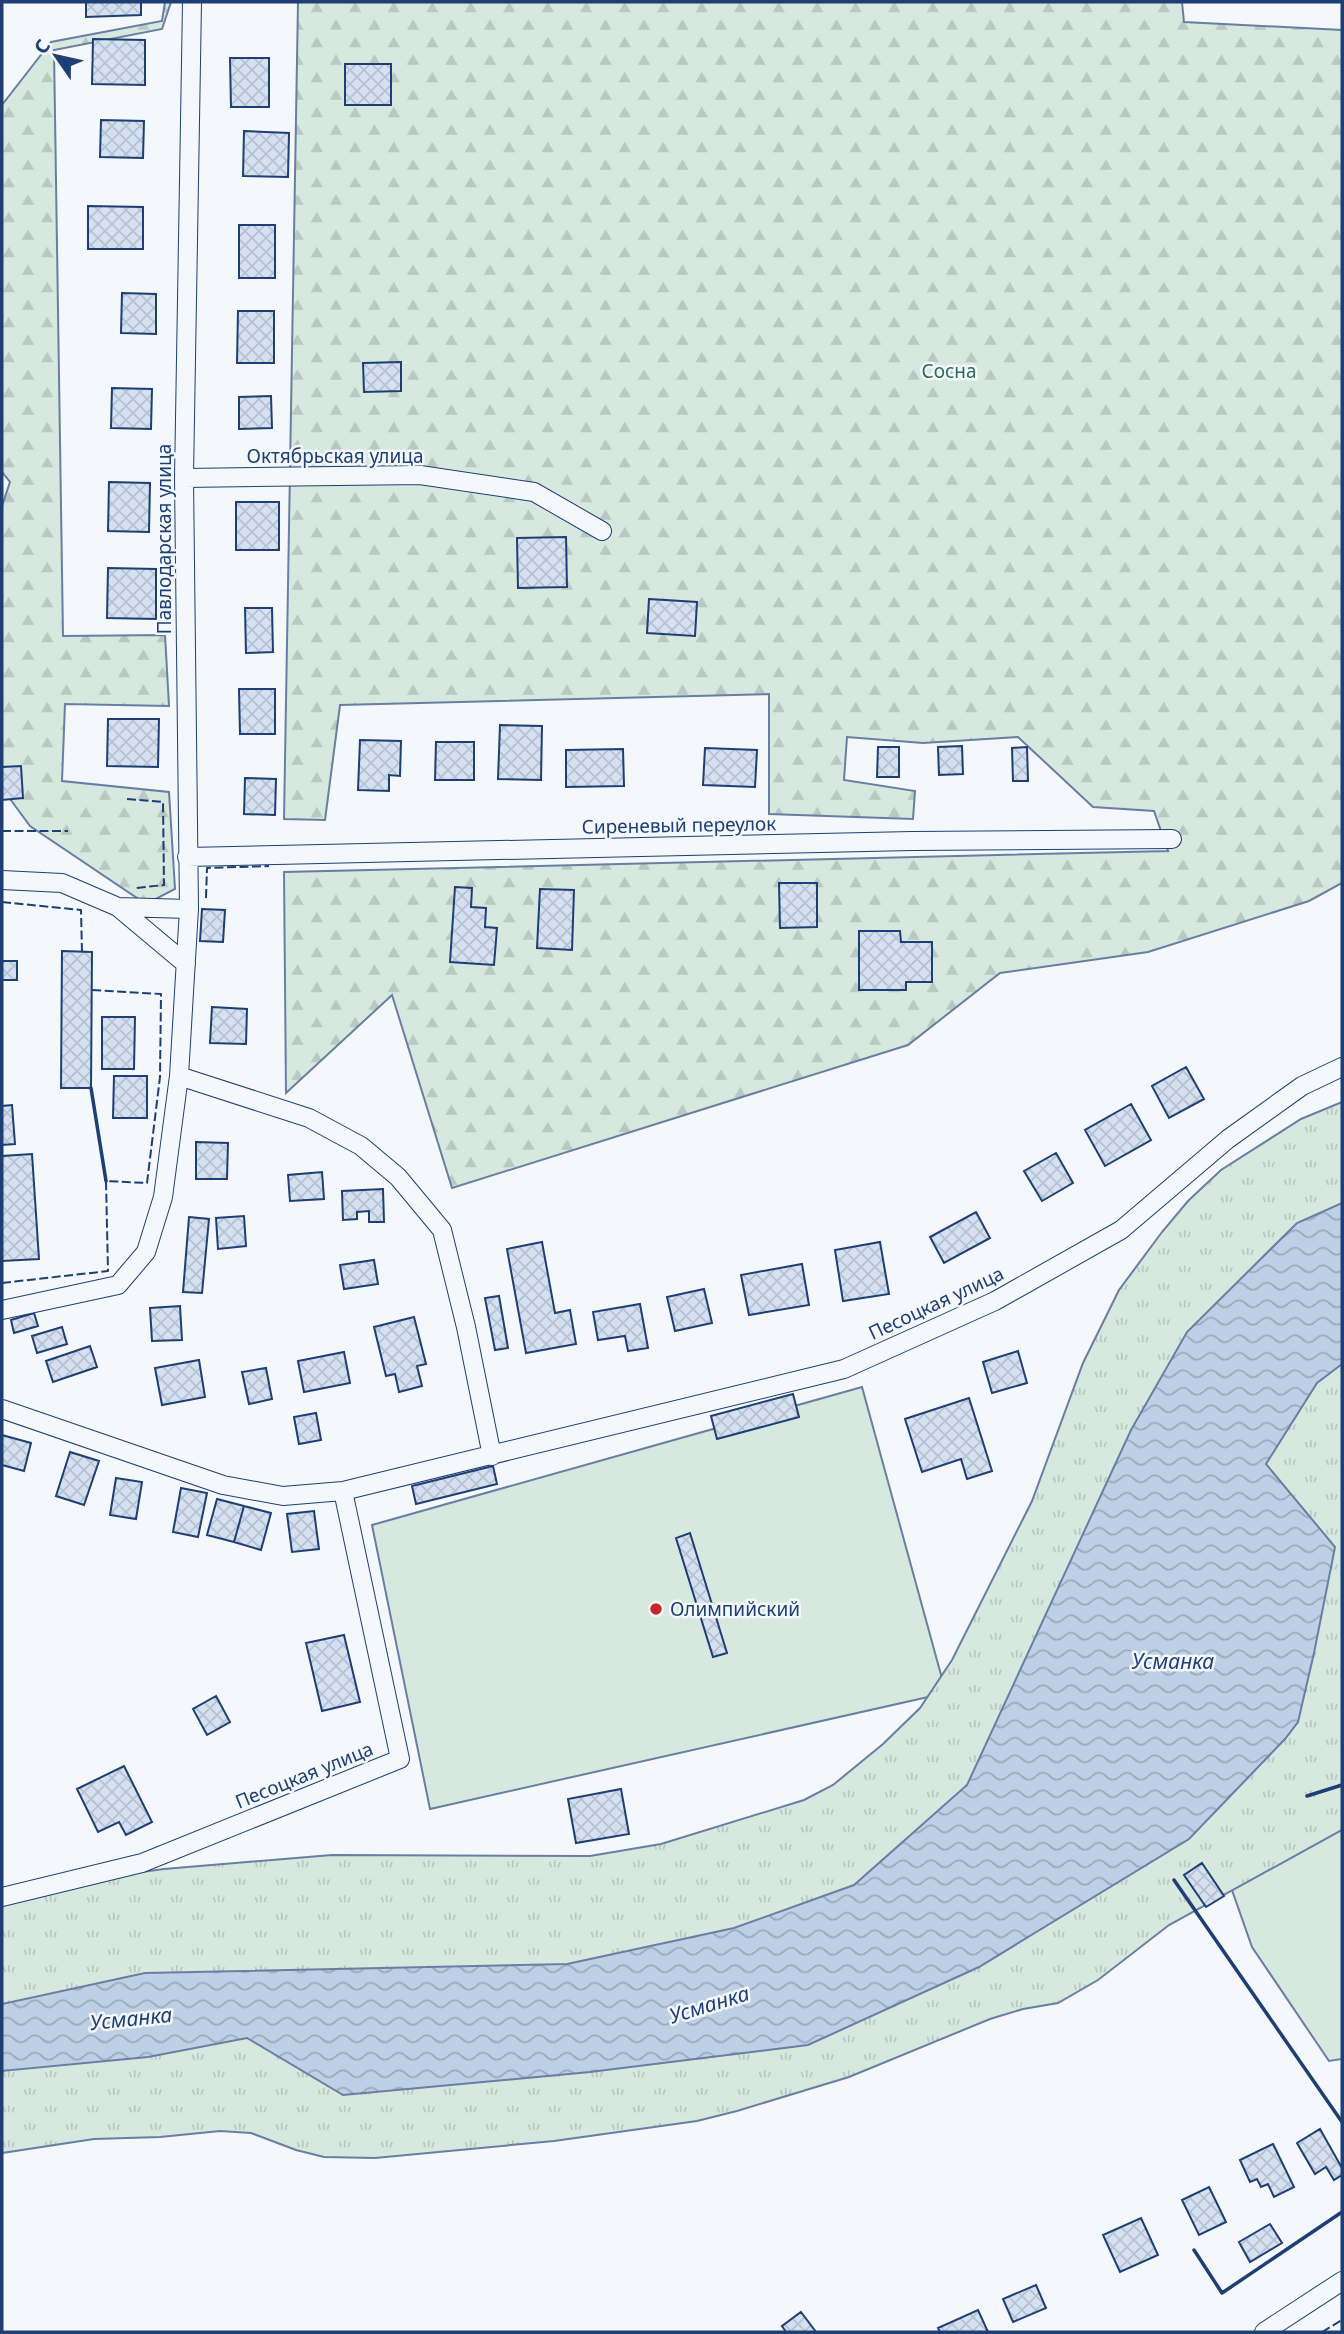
<svg xmlns="http://www.w3.org/2000/svg" width="1344" height="2334" font-family="'Noto Sans',sans-serif">
  <style>
    .green { fill: #d7e8df; stroke: #687fa3; stroke-width: 2 }
    .forest { fill: url(#forest-firs); stroke: #687fa3; stroke-width: 2 }
    .park { fill: url(#park-tufts); stroke: #687fa3; stroke-width: 2 }
    .water { fill: url(#water-waves); stroke: #687fa3; stroke-width: 2 }
    .building { fill: url(#building-cross-hatch); stroke: #1d3f73; stroke-width: 2 }
    .lines { fill: none; stroke-linecap: round; stroke-linejoin: round }
    .minor-casing { stroke: #1d3f73; stroke-width: 20 }
    .minor { stroke: #f4f7fb; stroke-width: 18 }
    .fence { stroke: #1d3f73; stroke-width: 2; stroke-dasharray: 9 3.5; stroke-linecap: butt }
    .wall { stroke: #1d3f73; stroke-width: 3.5 }
    .poi-dot { fill: #c62828; stroke: #f4f7fb; stroke-width: 2.5 }
    .labels { text-anchor: middle; dominant-baseline: central; stroke-width: 5; stroke-linejoin: round; paint-order: stroke }
    .park-label { font-size: 19px; fill: #2c6c60; stroke: #f4f7fb }
    .street-label { font-size: 19px; fill: #1d3f73; stroke: #f4f7fb }
    .poi-label { font-size: 19px; fill: #1d3f73; stroke: #f4f7fb; text-anchor: start }
    .water-label { font-size: 21px; font-style: italic; fill: #1d3f73; stroke: #f4f7fb }
  </style>
  <defs>
    <pattern id="forest-firs" width="22" height="20" patternUnits="userSpaceOnUse" patternTransform="scale(1.75)"><rect width="22" height="20" fill="#d7e8df"/><path d="M5 1l3.5 6h-7zM16 11l3.5 6h-7z" fill="#b8c8c3"/></pattern>
    <pattern id="park-tufts" width="24" height="20" patternUnits="userSpaceOnUse" patternTransform="scale(1.75)"><rect width="24" height="20" fill="#d7e8df"/><path d="M3 7l-1-3M5 7V3M7 7l1-3M15 17l-1-3M17 17v-4M19 17l1-3" fill="none" stroke="#b8c8c3"/></pattern>
    <pattern id="water-waves" width="16" height="10" patternUnits="userSpaceOnUse" patternTransform="scale(1.75)"><rect width="16" height="10" fill="#bed0e5"/><path d="M0 5q4-4 8 0t8 0" fill="none" stroke="#9aaabe"/></pattern>
    <pattern id="building-cross-hatch" width="8" height="8" patternUnits="userSpaceOnUse" patternTransform="scale(1.75)"><rect width="8" height="8" fill="#d5e0f0"/><path d="M0 0l8 8M0 8l8-8" fill="none" stroke="#b6c1d1"/></pattern>
  </defs>
  <rect width="100%" height="100%" fill="#f4f7fb"/>
  <path class="green" d="M862,1387L946,1693L430,1809L372,1525Z
    M1342,1802V2059L1329,2061L1252,1947L1220,1856Z"/>
  <path class="forest" d="M165,2H171L162,29L54,50L63,636L165,635L169,706L65,704L62,781L169,792L175,889L146,904L30,826L2,788V506L10,482L2,472V105L51,42L162,21Z
    M298,2H1182L1184,22L1342,30V883L1309,901L1148,952L1000,973L908,1045L452,1188L392,995L286,1093L284,872L1168,851L1154,811L1093,807L1018,737L923,743L847,737L844,780L915,791L913,819L769,814V694L340,705L325,820L284,819Z"/>
  <path class="park" d="M1342,1102V1830L1169,1925L1098,1980L1058,2003L1023,2009L990,2019L849,2077L737,2111L697,2121L554,2141L375,2158L324,2157L296,2150L251,2133L220,2131L160,2137L94,2139L2,2153V1891L164,1869L332,1855L590,1856L661,1844L804,1800L833,1785L883,1744L920,1708L952,1660L1032,1501L1083,1363L1119,1290L1162,1232L1188,1201L1221,1170L1301,1119Z"/>
  <path class="water" d="M1342,1203V1364L1317,1383L1266,1464L1335,1547L1314,1653L1298,1722L1285,1739L1189,1839L979,1967L808,2045L590,2072L343,2095L247,2038L148,2057L2,2071V2004L145,1973L567,1964L734,1928L854,1885L967,1785L1131,1430L1187,1332L1297,1223Z"/>
  <path class="building" d="M86,2H141V15L86,17Z
    M93,39L145,40V85L92,84Z
    M230,58H269V107H231Z
    M345,64H391V105H345Z
    M101,120L144,121L143,158L100,157Z
    M244,131L289,133L288,177L243,176Z
    M88,206L143,207V249H88Z
    M239,225H275V278H239Z
    M122,293L156,294V334L121,333Z
    M238,311H274V363H237Z
    M401,362V391L364,392L363,363Z
    M112,388L152,389L151,429L111,428Z
    M271,396L272,428L239,429V397Z
    M109,482L150,483L149,532L108,531Z
    M236,502H279V550H236Z
    M566,537L567,587L518,588L517,538Z
    M108,568L156,569V619L107,618Z
    M649,599L697,602L695,636L647,633Z
    M245,608H272L273,652L246,653Z
    M239,689H275V734H240Z
    M108,719H159L158,767L107,766Z
    M500,725L542,726L541,780L498,779Z
    M360,740L401,741L400,776L389,775V791L358,790Z
    M436,742H474V780H435Z
    M962,746L963,774L939,775L938,747Z
    M878,747H899V777H877Z
    M1027,747L1028,781H1013L1012,748Z
    M705,748L757,750L755,787L703,785Z
    M623,749L624,786L566,787V750Z
    M21,766L23,798L2,800V767Z
    M245,778L276,779L275,815L244,814Z
    M779,883H817V927L780,928Z
    M455,887L472,888L471,907L486,908L485,927L497,928L494,965L450,962Z
    M540,889L574,890L572,950L537,948Z
    M202,909L225,910L223,942L200,941Z
    M859,931H900L901,942H932V982H906V990H859Z
    M62,951L92,952L91,1088H61Z
    M2,961H17V980H2Z
    M212,1007L247,1009L246,1044L210,1043Z
    M102,1017H135L134,1069H102Z
    M1186,1067L1204,1099L1169,1118L1152,1086Z
    M114,1076H147V1118H113Z
    M1131,1104L1151,1140L1105,1166L1085,1130Z
    M12,1105L15,1144L2,1145V1106Z
    M196,1142L228,1143L227,1179H196Z
    M1056,1153L1073,1183L1042,1201L1024,1171Z
    M32,1154L39,1259L2,1261V1156Z
    M322,1172L324,1199L290,1201L288,1175Z
    M383,1189L384,1222H369V1211L357,1212V1219L343,1220L342,1191Z
    M976,1212L990,1238L944,1263L930,1237Z
    M244,1216L246,1246L218,1249L216,1218Z
    M189,1217L209,1219L202,1293L183,1292Z
    M542,1242L555,1313L570,1310L576,1344L526,1353L507,1249Z
    M880,1242L889,1294L843,1301L835,1250Z
    M374,1260L378,1284L344,1289L340,1265Z
    M802,1264L809,1305L749,1315L741,1275Z
    M704,1289L712,1323L675,1331L667,1297Z
    M499,1296L508,1348L495,1350L485,1298Z
    M640,1304L648,1348L628,1351L625,1336L598,1340L593,1312Z
    M180,1306L182,1340L152,1341L150,1308Z
    M34,1313L38,1326L14,1333L11,1320Z
    M414,1317L426,1364L417,1366L422,1386L399,1392L395,1374L386,1376L374,1327Z
    M62,1327L67,1344L37,1353L32,1336Z
    M90,1346L97,1367L53,1382L46,1361Z
    M1018,1351L1027,1383L992,1393L983,1362Z
    M344,1352L350,1383L304,1392L298,1361Z
    M199,1360L205,1397L162,1405L155,1368Z
    M266,1368L272,1399L249,1404L242,1372Z
    M793,1394L799,1417L717,1439L711,1416Z
    M969,1398L992,1471L967,1479L961,1459L922,1472L905,1419Z
    M316,1413L321,1440L299,1444L294,1417Z
    M2,1435L31,1443L24,1471L2,1465Z
    M70,1452L99,1461L84,1505L56,1496Z
    M493,1466L497,1484L416,1504L412,1486Z
    M116,1478L142,1482L136,1519L110,1515Z
    M181,1488L207,1493L198,1537L173,1532Z
    M217,1499L244,1506L234,1542L207,1535Z
    M244,1506L271,1513L261,1550L234,1542Z
    M314,1511L319,1549L292,1552L287,1514Z
    M690,1533L727,1653L713,1657L676,1538Z
    M344,1635L360,1702L322,1711L306,1643Z
    M216,1696L230,1722L207,1735L193,1709Z
    M124,1766L152,1822L126,1835L119,1822L98,1832L77,1789Z
    M621,1789L629,1834L576,1843L568,1799Z
    M1202,1863L1224,1896L1206,1907L1184,1875Z
    M1320,2129L1342,2168V2175L1334,2180L1326,2167L1315,2174L1297,2143Z
    M1273,2144L1294,2187L1274,2197L1268,2184L1261,2187L1257,2179L1250,2182L1240,2160Z
    M1209,2187L1226,2222L1199,2235L1182,2200Z
    M1141,2218L1158,2255L1120,2272L1103,2235Z
    M1270,2224L1282,2243L1250,2262L1239,2242Z
    M1036,2285L1046,2308L1013,2322L1003,2299Z
    M978,2310L988,2332H940L938,2328Z
    M801,2312L816,2332H786L782,2326Z"/>
  <g class="lines">
    <defs>
      <path id="minor" d="M184,478L420,475L534,492L602,531
        M187,857L912,841L1172,839
        M2,880L62,883L118,907L186,964
        M118,907L189,909
        M179,1076L309,1118L361,1146L398,1177L442,1230L466,1327L492,1456
        M2,1310L118,1285L146,1252L163,1197L179,1076L189,909L184,478L192,2
        M2,1409L223,1485L283,1496L343,1491L844,1369L995,1301L1121,1230L1228,1139L1302,1086L1342,1067
        M2,1897L142,1863L400,1759L343,1491
        M1264,2332L1342,2281"/>
    </defs>
    <use href="#minor" class="minor-casing"/>
    <use href="#minor" class="minor"/>
    <path class="fence" d="M127,799L163,802L164,885L136,888
      M2,831H68
      M206,898L207,868L269,866
      M2,902L81,910L82,952
      M2,1283L108,1271L106,1181L147,1183L160,1077L161,994L92,990
      M1322,2332L1342,2320"/>
    <path class="wall" d="M91,1088L106,1181
      M1307,1796L1342,1785
      M1174,1880L1342,2122
      M1194,2250L1222,2293L1342,2212"/>
  </g>
  <circle class="poi-dot" cx="656" cy="1609" r="7"/>
  <g class="labels">
    <g class="park-label">
      <text x="949" y="371">Сосна</text>
    </g>
    <g class="street-label">
      <text x="335" y="456">Октябрьская улица</text>
      <text transform="translate(164 539) rotate(-90)">Павлодарская улица</text>
      <text transform="translate(679 825) rotate(-1)">Сиреневый переулок</text>
      <text transform="translate(936 1303) rotate(-25)">Песоцкая улица</text>
      <text transform="translate(304 1775) rotate(-22)">Песоцкая улица</text>
    </g>
    <g class="poi-label">
      <text x="670" y="1609">Олимпийский</text>
    </g>
    <g class="water-label">
      <text x="1173" y="1661">Усманка</text>
      <text transform="translate(709 2004) rotate(-17)">Усманка</text>
      <text transform="translate(131 2018) rotate(-6)">Усманка</text>
    </g>
  </g>
  <rect width="1344" height="2334" fill="none" stroke="#1d3f73" stroke-width="7"/>
  <g transform="translate(56 56) rotate(304)" stroke="#f4f7fb" stroke-width="5" paint-order="stroke">
  <path d="M0-5L12 26L0 18L-12 26Z" fill="#1d3f73"/>
  <text y="-10" font-size="19" font-weight="bold" text-anchor="middle" fill="#1d3f73">С</text>
  </g>
</svg>
